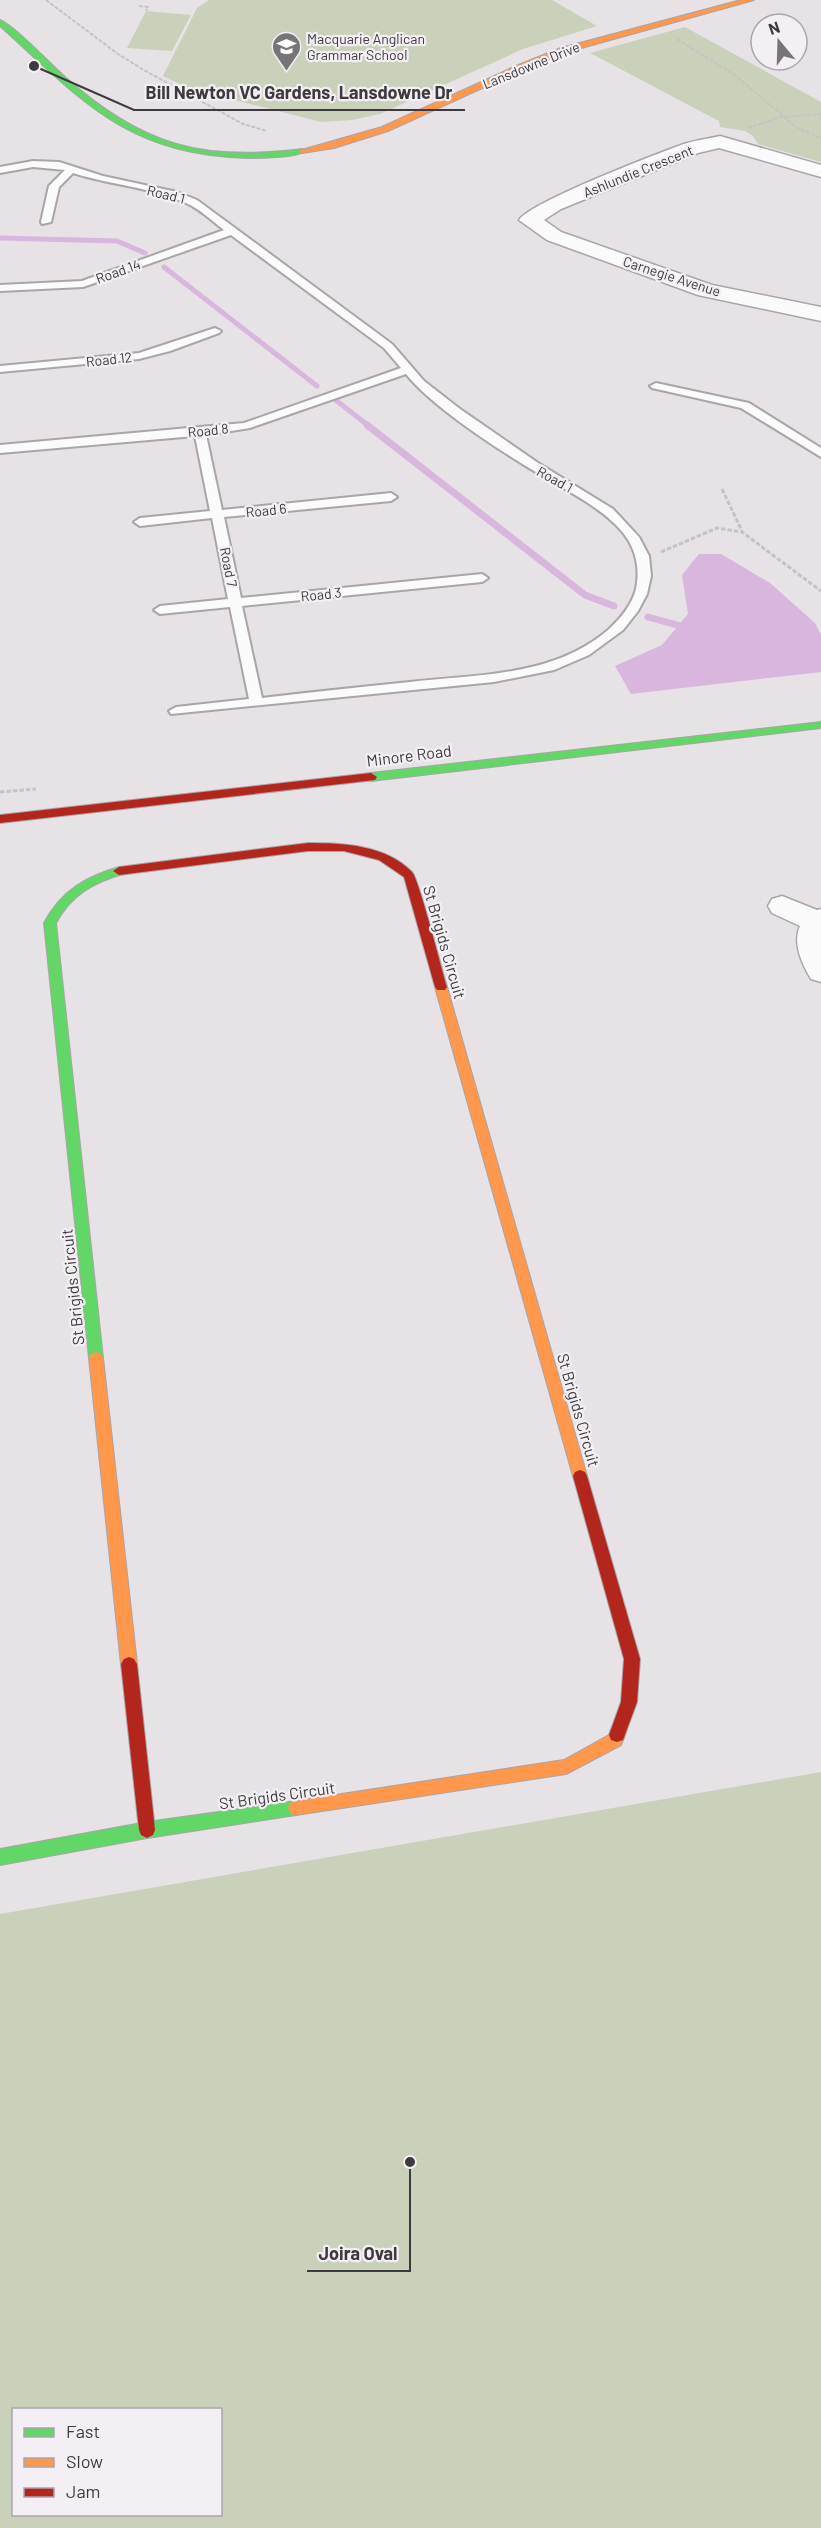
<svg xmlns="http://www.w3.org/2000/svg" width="821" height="2528" font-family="Barlow,sans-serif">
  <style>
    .green { fill: #cad1ba; fill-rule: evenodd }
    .water { fill: #d9b6dd }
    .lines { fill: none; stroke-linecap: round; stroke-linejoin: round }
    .stream-far1 { stroke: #d9b6dd; stroke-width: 5 }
    .stream { stroke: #d9b6dd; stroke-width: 7 }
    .lane-casing { stroke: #a8a6a8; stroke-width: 4 }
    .street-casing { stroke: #a8a6a8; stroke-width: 3 }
    .fast-casing { stroke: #a8a6a8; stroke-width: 2 }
    .slow-casing { stroke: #a8a6a8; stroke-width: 2 }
    .jam-casing { stroke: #a8a6a8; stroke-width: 2 }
    .path-far1 { stroke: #c5c4c5; stroke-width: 2; stroke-dasharray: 4 1.5; stroke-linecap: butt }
    .path { stroke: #c5c4c5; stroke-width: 3; stroke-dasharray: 4.5 2; stroke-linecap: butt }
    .lane { fill: #fbfbfb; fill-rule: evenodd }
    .street { fill: #fbfbfb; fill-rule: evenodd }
    .fast { fill: #63d668; fill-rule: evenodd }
    .slow { fill: #ff974d; fill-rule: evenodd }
    .jam { fill: #b3261e; fill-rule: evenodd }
    .labels { text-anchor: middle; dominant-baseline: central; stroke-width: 4.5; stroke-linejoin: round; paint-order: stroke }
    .far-poi-label { font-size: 14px; fill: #3c3a3c; stroke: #f4eff4; text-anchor: start }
    .far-street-label { font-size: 14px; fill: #3c3a3c; stroke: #f4eff4 }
    .street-label { font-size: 16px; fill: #3c3a3c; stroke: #f4eff4 }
    .leader { fill: none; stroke: #3c3a3c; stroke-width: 2 }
    .callout-dot { fill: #3c3a3c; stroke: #f4eff4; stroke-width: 2 }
    .callout-label { font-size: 18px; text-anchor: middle; font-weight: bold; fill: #3c3a3c; stroke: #f4eff4; stroke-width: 4.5; stroke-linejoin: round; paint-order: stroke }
  </style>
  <rect width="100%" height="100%" fill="#e6e2e6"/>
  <path class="green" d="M209,0H552L597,26L523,49L380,114L352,120L321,122L188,88L163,76L197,8Z
    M146,11L191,15L172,51L127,48Z
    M685,27L821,102V162L758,144L752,135L745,131L720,127L719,121L590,53Z
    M821,1772V2528H0V1914ZM14,2410H220V2514H14Z"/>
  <path class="water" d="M699,554H721L770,583L815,623L821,635V672L631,694L615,666L662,645L688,614L682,575Z"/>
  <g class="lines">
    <path class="stream-far1" d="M0,238L117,241L145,253
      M164,267L317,386
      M333,398L369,426"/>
    <path class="stream" d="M367,425L585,595L614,606
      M648,617L688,628"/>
    <defs>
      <path id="lane" d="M33,161L59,162L103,176L177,192L197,200L392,344L424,381L460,409L538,463L613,509L639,537L649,556L651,576L647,594L638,611L623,630L589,655L554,670L494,682L171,714L169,711L176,707L249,699L230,607L160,614L154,610L160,606L228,599L212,518L140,526L134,522L140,518L210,511L195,436L0,453V445L244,423L401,368L384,348L231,235L83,287L0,291V285L82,281L224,230C212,221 200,209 186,203C151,187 110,185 73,173L59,187L51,222L42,224L41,222L49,186L65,170L33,167L0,173V167ZM406,374C433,408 505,454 544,477C568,491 594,504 615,524C634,542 641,564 636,589C632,605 620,619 608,630C553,677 479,674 410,682C361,687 311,692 262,698L242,606L482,582L488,578L482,574L241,598L224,517L391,501L397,497L391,493L222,510L206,435L250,428Z
        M215,328L221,331L219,333L170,351L139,359L0,372V366L139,353Z
        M656,383L749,403L821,448V457L741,408L652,388L650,386Z"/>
      <path id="street" d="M720,136L821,165V177L719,148L698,153L561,209L544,220L561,232L712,285L821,307V321L698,295L547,240L519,220C531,202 656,154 684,144C695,140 708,139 720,136Z
        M782,896L817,910L821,909V982L811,979C802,964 792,943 800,926L772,913L768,906L772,899Z"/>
      <path id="fast" d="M0,20C17,28 49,63 65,77C141,145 202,162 302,149L306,151C295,158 262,158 248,158C126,154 84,102 0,26Z
        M821,722V728L371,781L365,777L371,773Z
        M119,867L125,871L123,874C94,882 71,895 56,923L103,1358L101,1362H91L89,1358L44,923C61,891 85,877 119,867Z
        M296,1801L302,1803L304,1808L302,1813L296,1815L147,1838L0,1865V1849L147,1822Z"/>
      <path id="slow" d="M741,0H754L567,52L522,70L388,131L334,148L302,153L298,151L382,127L516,66L561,48Z
        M441,983L447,987L587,1476L585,1480L580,1482L575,1480L573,1476L435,987Z
        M96,1352L101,1354L103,1358L137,1664L134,1669L129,1671L124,1669L121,1664L89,1358L91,1354Z
        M617,1728L623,1730L625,1735L621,1745L566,1774L296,1815L290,1813L288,1808L290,1803L296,1801L564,1760L609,1735L611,1730Z"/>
      <path id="jam" d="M371,773L377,777L375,780L0,823V815Z
        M308,843C343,843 386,845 412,872C419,879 442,971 447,987L445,990H437L435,987L404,877L379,860L344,851H308L119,875L113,871L119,867Z
        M580,1470L585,1472L587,1476L640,1659L637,1702L623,1740L617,1742L611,1740L609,1735L621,1702L624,1659L573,1476L575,1472Z
        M129,1657L134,1659L137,1664L155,1830L153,1835L147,1838L141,1835L139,1830L121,1664L124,1659Z"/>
    </defs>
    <use href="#lane" class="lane-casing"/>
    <use href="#street" class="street-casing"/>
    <use href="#fast" class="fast-casing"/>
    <use href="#slow" class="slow-casing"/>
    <use href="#jam" class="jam-casing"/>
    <path class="path-far1" d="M46,0L118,54L142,69L243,124L267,131
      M139,6L148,7L146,11
      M677,39L736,76L796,127L821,138
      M748,128L780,117L821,114"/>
    <path class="path" d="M722,489L742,531
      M661,552L717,528L742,532L821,591
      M0,792L36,789"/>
    <use href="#lane" class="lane"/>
    <use href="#street" class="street"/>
    <use href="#fast" class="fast"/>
    <use href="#slow" class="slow"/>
    <use href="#jam" class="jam"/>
  </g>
  <defs>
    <symbol id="school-pin" viewBox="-11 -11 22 30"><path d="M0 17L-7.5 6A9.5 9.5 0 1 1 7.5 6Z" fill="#787578" stroke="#f4eff4"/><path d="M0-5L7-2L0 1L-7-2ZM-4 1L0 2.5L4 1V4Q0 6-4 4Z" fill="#fff"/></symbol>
  </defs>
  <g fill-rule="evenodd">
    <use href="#school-pin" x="270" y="30" width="33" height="45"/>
  </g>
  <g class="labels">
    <g class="far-poi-label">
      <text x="307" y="38">Macquarie Anglican<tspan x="307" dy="16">Grammar School</tspan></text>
    </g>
    <g class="far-street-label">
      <text transform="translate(531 65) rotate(-22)">Lansdowne Drive</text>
      <text transform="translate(638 171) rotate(-22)">Ashlundie Crescent</text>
      <text transform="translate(166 194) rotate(14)">Road 1</text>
      <text transform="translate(118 271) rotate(-20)">Road 14</text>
      <text transform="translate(672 276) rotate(18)">Carnegie Avenue</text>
      <text transform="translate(109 359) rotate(-6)">Road 12</text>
      <text transform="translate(208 430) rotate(-6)">Road 8</text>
      <text transform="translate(555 479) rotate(29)">Road 1</text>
      <text transform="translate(266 510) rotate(-6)">Road 6</text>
      <text transform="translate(229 567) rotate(79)">Road 7</text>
      <text transform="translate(321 594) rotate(-6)">Road 3</text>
    </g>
    <g class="street-label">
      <text transform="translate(409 755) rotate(-7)">Minore Road</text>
      <text transform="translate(445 942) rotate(74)">St Brigids Circuit</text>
      <text transform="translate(72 1287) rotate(-96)">St Brigids Circuit</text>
      <text transform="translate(579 1410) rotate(74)">St Brigids Circuit</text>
      <text transform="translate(277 1795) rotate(-8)">St Brigids Circuit</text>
    </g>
  </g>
  <path class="leader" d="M34 66L134 110H465M410 2162L410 2271H307"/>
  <g class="callout-dot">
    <circle cx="34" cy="66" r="6"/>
    <circle cx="410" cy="2162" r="6"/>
  </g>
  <g class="callout-label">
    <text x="299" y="99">Bill Newton VC Gardens, Lansdowne Dr</text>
    <text x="358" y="2260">Joira Oval</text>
  </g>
  <rect x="12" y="2408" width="210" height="108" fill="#f4eff4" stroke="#aaa7aa" stroke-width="1.5"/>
  <rect x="24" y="2428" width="30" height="9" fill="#63d668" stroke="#aaa7aa" stroke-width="1.5"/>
  <text x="66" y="2438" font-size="18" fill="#3c3a3c">Fast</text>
  <rect x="24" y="2458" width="30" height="9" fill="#ff974d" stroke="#aaa7aa" stroke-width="1.5"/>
  <text x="66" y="2468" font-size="18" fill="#3c3a3c">Slow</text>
  <rect x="24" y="2488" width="30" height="9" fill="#b3261e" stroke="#aaa7aa" stroke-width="1.5"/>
  <text x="66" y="2498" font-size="18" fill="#3c3a3c">Jam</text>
  <g transform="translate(779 42) rotate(341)"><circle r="28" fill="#f4eff4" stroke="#aaa7aa" stroke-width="1.5"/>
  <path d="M0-4.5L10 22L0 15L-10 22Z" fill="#787578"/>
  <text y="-9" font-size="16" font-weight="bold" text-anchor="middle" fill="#3c3a3c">N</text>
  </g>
</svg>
